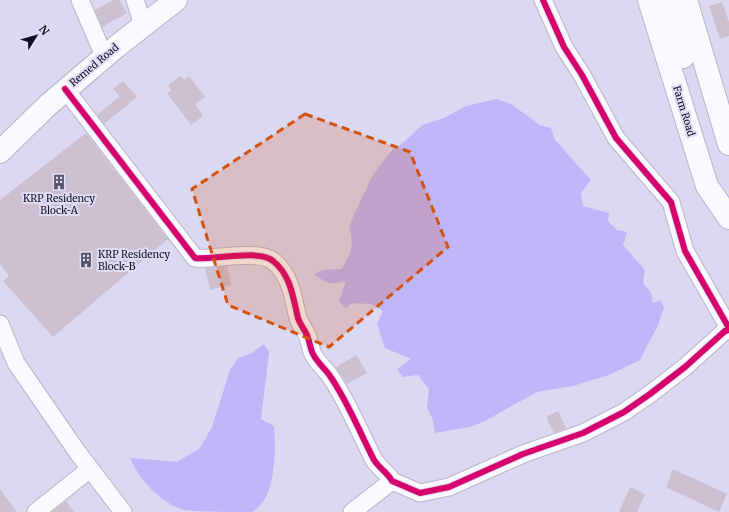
<svg xmlns="http://www.w3.org/2000/svg" width="729" height="512" font-family="Merriweather,serif">
  <style>
    .water { fill: #bfb6fa }
    .building { fill: #ccc0d0 }
    .lines { fill: none; stroke-linecap: round; stroke-linejoin: round }
    .street-casing { stroke: #b8b5cb; stroke-width: 19 }
    .secondary-casing { stroke: #b8b5cb; stroke-width: 24 }
    .street { stroke: #faf9fd; stroke-width: 17 }
    .secondary { stroke: #faf9fd; stroke-width: 22 }
    .cycleway-casing { stroke: #e0def6; stroke-width: 8 }
    .cycleway { stroke: #d6006c; stroke-width: 6 }
    .marked { fill: #d2520e; fill-opacity: 0.2; stroke: #d2520e; stroke-width: 3; stroke-dasharray: 8 5; stroke-linejoin: round }
    .labels { text-anchor: middle; dominant-baseline: central; stroke-width: 4; stroke-linejoin: round; paint-order: stroke }
    .street-label { font-size: 10px; fill: #110e22; stroke: #e0def6 }
    .poi-label { font-size: 10px; fill: #110e22; stroke: #e0def6 }
  </style>
  <rect width="100%" height="100%" fill="#dbd8f2"/>
  <path class="water" d="M496,99L511,104L540,125L551,128L555,140L591,180L581,193L583,206L609,213L608,221L617,230L627,232L623,245L645,270L643,283L651,293L653,303L660,300L664,307L658,325L640,360L609,375L573,386L537,392L483,422L470,427L435,433L433,420L427,408L429,389L418,375L403,377L397,369L411,359L385,348L377,324L383,311L371,304L351,303L346,309L339,301L346,281C331,285 327,284 314,274L323,270L341,269C352,254 354,244 349,226L372,176L392,150L403,143L422,125L444,118L466,106Z
    M264,344L269,352L261,419L274,426C276,450 276,500 252,512C231,512 205,512 184,510C161,503 139,480 130,458L177,462L200,448L212,427L230,370L238,358L252,353Z"/>
  <path class="building" d="M113,0H119L127,13L102,27L95,10Z
    M722,2L729,22V36L720,39L709,6Z
    M181,76L184,80L189,76L205,97L195,104L203,116L191,125L167,93L171,90L168,85Z
    M123,81L137,97L104,124L97,115L120,96L113,89Z
    M86,133L168,239L53,337L3,281L9,276L0,264V200Z
    M227,266L231,285L210,290L205,268Z
    M356,355L367,373L347,384L336,367Z
    M558,411L566,428L554,433L546,417Z
    M673,469L727,494L719,512L666,487Z
    M630,487L645,494L637,512H619Z
    M0,489L17,512H0Z
    M66,501L74,512H52Z"/>
  <g class="lines">
    <defs>
      <path id="street" d="M80,0L104,56
        M135,0L143,25
        M543,0L564,47L582,75L616,138L671,202L685,251L729,328
        M65,89L195,258C212,260 260,249 273,261C291,275 293,298 298,318C300,324 304,329 307,335C309,340 310,346 312,352C316,362 325,368 330,376C348,402 360,433 374,460C379,468 388,473 392,481L420,493L449,487L523,454L583,433L624,412L650,394L685,367L725,331L729,330
        M0,324L16,363L78,453L123,512
        M36,512L90,469
        M352,512L392,481"/>
      <path id="secondary" d="M649,0L707,186L729,218
        M665,0L683,57
        M686,0L729,144
        M0,152L48,105L116,47L176,0"/>
    </defs>
    <use href="#street" class="street-casing"/>
    <use href="#secondary" class="secondary-casing"/>
    <use href="#street" class="street"/>
    <use href="#secondary" class="secondary"/>
    <defs>
      <path id="cycleway" d="M543,0L564,47L582,75L616,138L671,202L685,251L729,328
        M65,89L195,258C212,260 260,249 273,261C291,275 293,298 298,318C300,324 304,329 307,335C309,340 310,346 312,352C316,362 325,368 330,376C348,402 360,433 374,460C379,468 388,473 392,481L420,493L449,487L523,454L583,433L624,412L650,394L685,367L725,331L729,330"/>
    </defs>
    <use href="#cycleway" class="cycleway-casing"/>
    <use href="#cycleway" class="cycleway"/>
  </g>
  <path class="marked" d="M305,114L410,152L448,247L329,347L228,305L192,189Z"/>
  <defs>
    <symbol id="building-bare" viewBox="-9 -9 18 18"><path d="M-4-6H4V6H1V3H-1V6H-4ZM-2.5-4.3h1.7v1.8h-1.7ZM.8-4.3h1.7v1.8H.8ZM-2.5-1h1.7V.8h-1.7ZM.8-1h1.7V.8H.8Z" fill="#58556b" stroke="#e0def6" stroke-width="2.5" paint-order="stroke"/></symbol>
  </defs>
  <g fill-rule="evenodd">
    <use href="#building-bare" x="48" y="171" width="22" height="22"/>
    <use href="#building-bare" x="75" y="249" width="22" height="22"/>
  </g>
  <g class="labels">
    <g class="street-label">
      <text transform="translate(94 65) rotate(-40)">Remed Road</text>
      <text transform="translate(684 111) rotate(73)">Farm Road</text>
    </g>
    <g class="poi-label">
      <text x="59" y="198">KRP Residency<tspan x="59" dy="12">Block-A</tspan></text>
      <text x="98" y="254" text-anchor="start">KRP Residency<tspan x="98" dy="12">Block-B</tspan></text>
    </g>
  </g>
  <g transform="translate(36 36) rotate(53)" stroke="#e0def6" stroke-width="3" paint-order="stroke">
  <path d="M0-3L7 15L0 10L-7 15Z" fill="#110e22"/>
  <text y="-6" font-size="11" font-weight="bold" text-anchor="middle" fill="#110e22">N</text>
  </g>
</svg>
